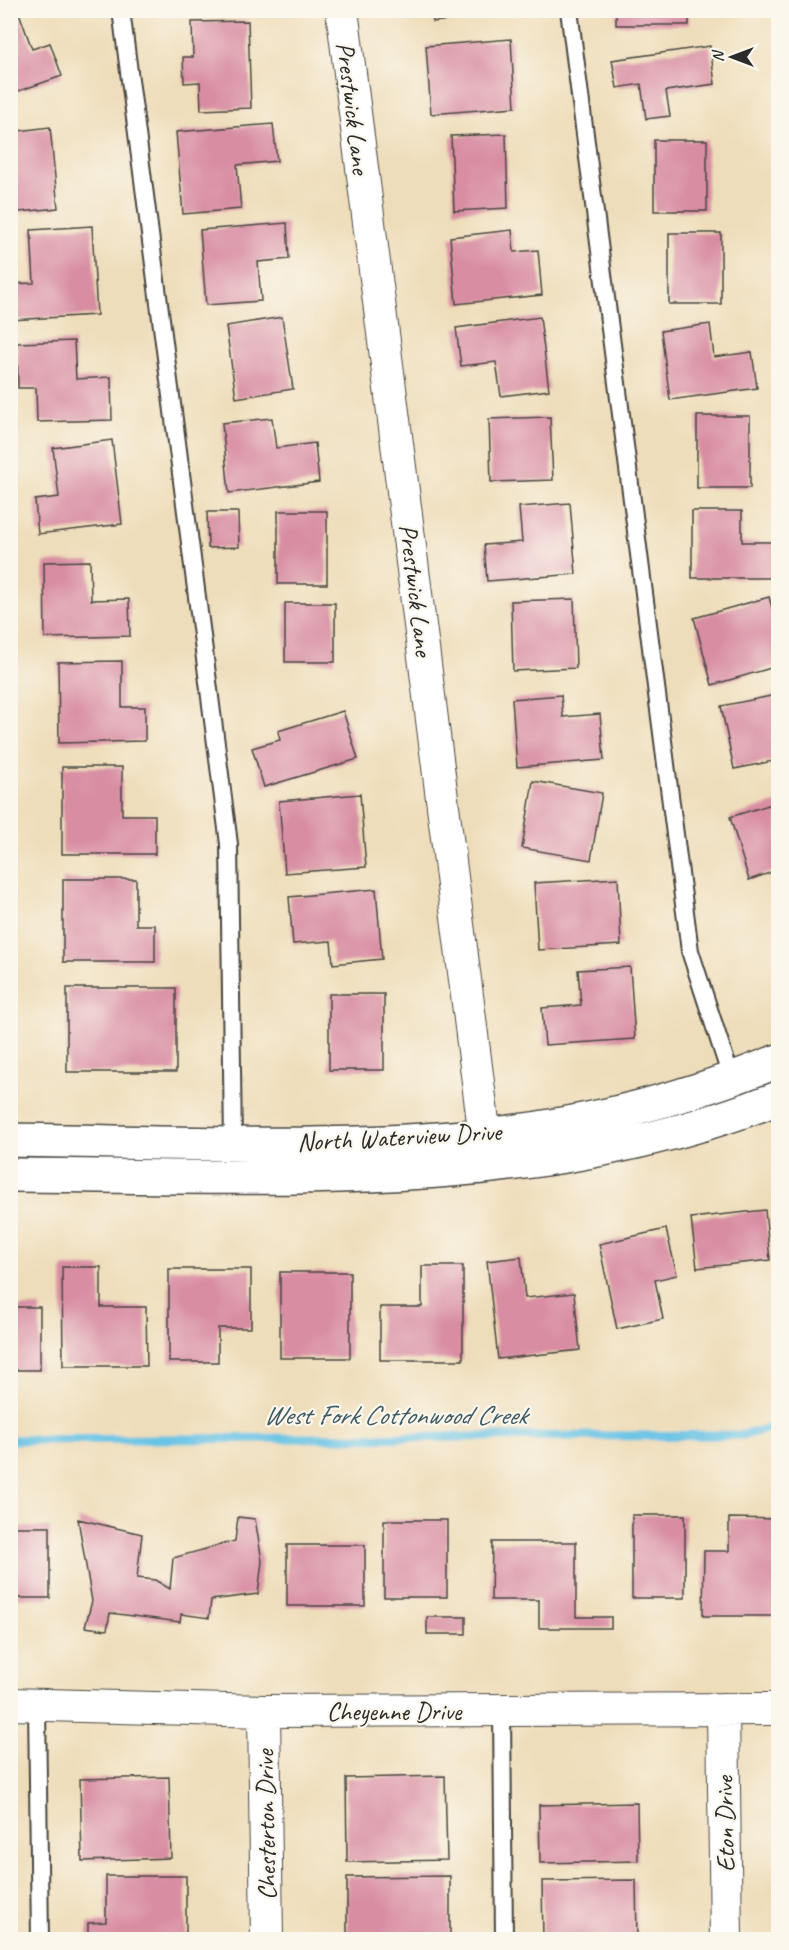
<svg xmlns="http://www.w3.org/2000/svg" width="789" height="1950" font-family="Caveat,sans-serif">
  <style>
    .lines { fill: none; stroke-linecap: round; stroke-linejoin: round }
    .stream { stroke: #67c3e5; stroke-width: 9 }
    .building { fill: #d88da3 }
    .lane-casing { stroke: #484640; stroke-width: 20 }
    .street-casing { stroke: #484640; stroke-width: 34 }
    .secondary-casing { stroke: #484640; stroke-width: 36 }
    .lane { stroke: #fff; stroke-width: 16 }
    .street { stroke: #fff; stroke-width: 32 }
    .secondary { stroke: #fff; stroke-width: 33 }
    .labels { text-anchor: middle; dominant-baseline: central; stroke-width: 4.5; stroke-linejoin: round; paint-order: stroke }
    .street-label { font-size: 26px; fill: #2b2b2b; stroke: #fbf7ec }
    .water-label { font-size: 27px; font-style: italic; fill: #3d5963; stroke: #fbf7ec }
  </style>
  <rect width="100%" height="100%" fill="#fbf7ec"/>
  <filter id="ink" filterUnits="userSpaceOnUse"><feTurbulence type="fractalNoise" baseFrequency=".0167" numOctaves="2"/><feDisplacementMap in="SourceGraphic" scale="12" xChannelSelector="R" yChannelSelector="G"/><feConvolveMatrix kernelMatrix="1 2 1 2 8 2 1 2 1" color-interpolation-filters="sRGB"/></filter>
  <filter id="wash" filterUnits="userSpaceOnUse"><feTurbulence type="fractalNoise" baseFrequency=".008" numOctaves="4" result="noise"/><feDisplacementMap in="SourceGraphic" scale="24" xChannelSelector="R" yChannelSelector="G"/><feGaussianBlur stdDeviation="1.35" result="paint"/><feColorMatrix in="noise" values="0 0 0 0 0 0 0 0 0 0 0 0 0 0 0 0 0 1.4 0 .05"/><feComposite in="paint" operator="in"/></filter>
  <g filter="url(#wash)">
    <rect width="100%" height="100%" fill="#eeddba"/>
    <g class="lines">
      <path class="stream" d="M10,1440L744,1435L778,1426"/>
    </g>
    <g id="blocks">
      <path class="building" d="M10,10H18L32,49L50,43L62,76L10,94Z
        M432,10H487V16L433,22Z
        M616,10H689V25H616Z
        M248,21L251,108L201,110L200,82L184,83L183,57H193L192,22Z
        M511,39L515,107L431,114L426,46Z
        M710,46L715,84L666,91L670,116L646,119L641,84L617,88L612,60Z
        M273,124L277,161L237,165L241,209L183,214L176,132Z
        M50,127L58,208L10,213V132Z
        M506,134L508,208L454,211L451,136Z
        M654,140H707V211H654Z
        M287,223L289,259L258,262L261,301L206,305L200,230Z
        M92,226L97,315L10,320V284L34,283L31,230Z
        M512,230L514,252L538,250L542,295L456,304L450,237Z
        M669,233H721V304H669Z
        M282,317L293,389L236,398L226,326Z
        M540,317L549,390L501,396L496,362L461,366L456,328Z
        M710,324L714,357L752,352L757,388L670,400L661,331Z
        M74,341L76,379L111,377L112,420L37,422L36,388H18L17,343Z
        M697,416H750V488H697Z
        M550,417L553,480L491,482L489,419Z
        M272,418L276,448L315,443L319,482L229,493L222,423Z
        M112,440L122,524L38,534L35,500L59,497L53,448Z
        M570,503L576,574L487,581L484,545L522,542L519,507Z
        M278,511H327V584H278Z
        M692,511H742V542H775V578H692Z
        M207,512H238L239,547L208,548Z
        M90,561L91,600L129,599L130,636L45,638L44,562Z
        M769,597L778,629V666L712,685L694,618Z
        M574,599L576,668L513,671L511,601Z
        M285,603H335V662H285Z
        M122,661V707H145V741L59,743L58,662Z
        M561,695L563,717L600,714L604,760L517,767L512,699Z
        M776,695L778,708V760L734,769L721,706Z
        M343,711L358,759L264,787L252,748L280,740L278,731Z
        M62,767H122V815H155V854H62Z
        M533,781L602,793L591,860L522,848Z
        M360,794L366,867L285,873L279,801Z
        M778,802V870L749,880L730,817Z
        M618,878L621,945L538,950L534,883Z
        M63,879H136V925H155V962H63Z
        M376,889L382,959L333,964L331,941L293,944L289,897Z
        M630,967L635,1039L545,1045L542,1008L581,1005L578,970Z
        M67,988H176V1072H67Z
        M329,994H384V1070H329Z
        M765,1210L770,1260L697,1268L691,1218Z
        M666,1229L677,1275L655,1280L663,1319L617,1329L599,1244Z
        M521,1257L525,1298L574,1293L580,1350L498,1359L487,1261Z
        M422,1266H463V1360H380V1307H422Z
        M62,1267H101V1307H146L147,1366H63Z
        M169,1269H251V1328H218V1362H169Z
        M280,1272H350V1358H280Z
        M10,1307H40V1370H10Z
        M632,1515H685V1598H632Z
        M238,1517L255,1519L262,1561L258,1594L211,1600L209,1618L181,1614L180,1622L110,1613L107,1630L85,1627L92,1601L78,1519L142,1534L137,1578L155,1580L170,1589L173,1558L235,1541Z
        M729,1518L778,1519V1616H703L704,1551H729Z
        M384,1520H447V1597H384Z
        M10,1527H50V1598H10Z
        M492,1542H576V1617H611V1628H539V1600H491Z
        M287,1545H365V1606H287Z
        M427,1617H466V1634H427Z
        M445,1776L447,1860L347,1862L346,1778Z
        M169,1777L171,1858L82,1861L80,1779Z
        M637,1803L638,1861L540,1863L539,1805Z
        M106,1876H186V1940H88V1923L106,1922Z
        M450,1876V1940H347V1877Z
        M636,1880L637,1940H543L542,1881Z"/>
    </g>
  </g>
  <g filter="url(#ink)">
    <use href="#blocks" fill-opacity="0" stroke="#484640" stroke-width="1.5"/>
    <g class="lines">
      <defs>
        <path id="lane" d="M121,10L229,844L233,1143
          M569,10L690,951L732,1080
          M37,1705L40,1940
          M502,1710L504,1940"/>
        <path id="street" d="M342,10L488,1161
          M10,1704L264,1711L778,1709
          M723,1709L726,1940
          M264,1711L267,1940"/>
        <path id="secondary" d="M10,1140C168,1142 327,1151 484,1135C585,1125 684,1099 778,1061
          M10,1175C270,1176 533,1196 778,1098"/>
      </defs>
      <use href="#lane" class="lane-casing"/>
      <use href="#street" class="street-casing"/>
      <use href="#secondary" class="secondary-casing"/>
      <use href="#lane" class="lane"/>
      <use href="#street" class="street"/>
      <use href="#secondary" class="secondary"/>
    </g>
  </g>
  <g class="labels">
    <g class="street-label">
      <text transform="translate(353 108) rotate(83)">Prestwick Lane</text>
      <text transform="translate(416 590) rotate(83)">Prestwick Lane</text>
      <text transform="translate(399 1137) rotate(-3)">North Waterview Drive</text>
      <text x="394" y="1711">Cheyenne Drive</text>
      <text transform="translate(725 1824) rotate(-91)">Eton Drive</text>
      <text transform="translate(266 1825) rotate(-91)">Chesterton Drive</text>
    </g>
    <g class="water-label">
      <text x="395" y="1415">West Fork Cottonwood Creek</text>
    </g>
  </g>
  <rect width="789" height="1950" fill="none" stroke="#fbf7ec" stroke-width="36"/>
  <g transform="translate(732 57) rotate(270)" stroke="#fbf7ec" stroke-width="4.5" paint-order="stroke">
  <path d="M0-4.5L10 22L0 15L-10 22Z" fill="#2b2b2b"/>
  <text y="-9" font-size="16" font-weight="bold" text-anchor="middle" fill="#2b2b2b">N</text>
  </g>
</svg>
